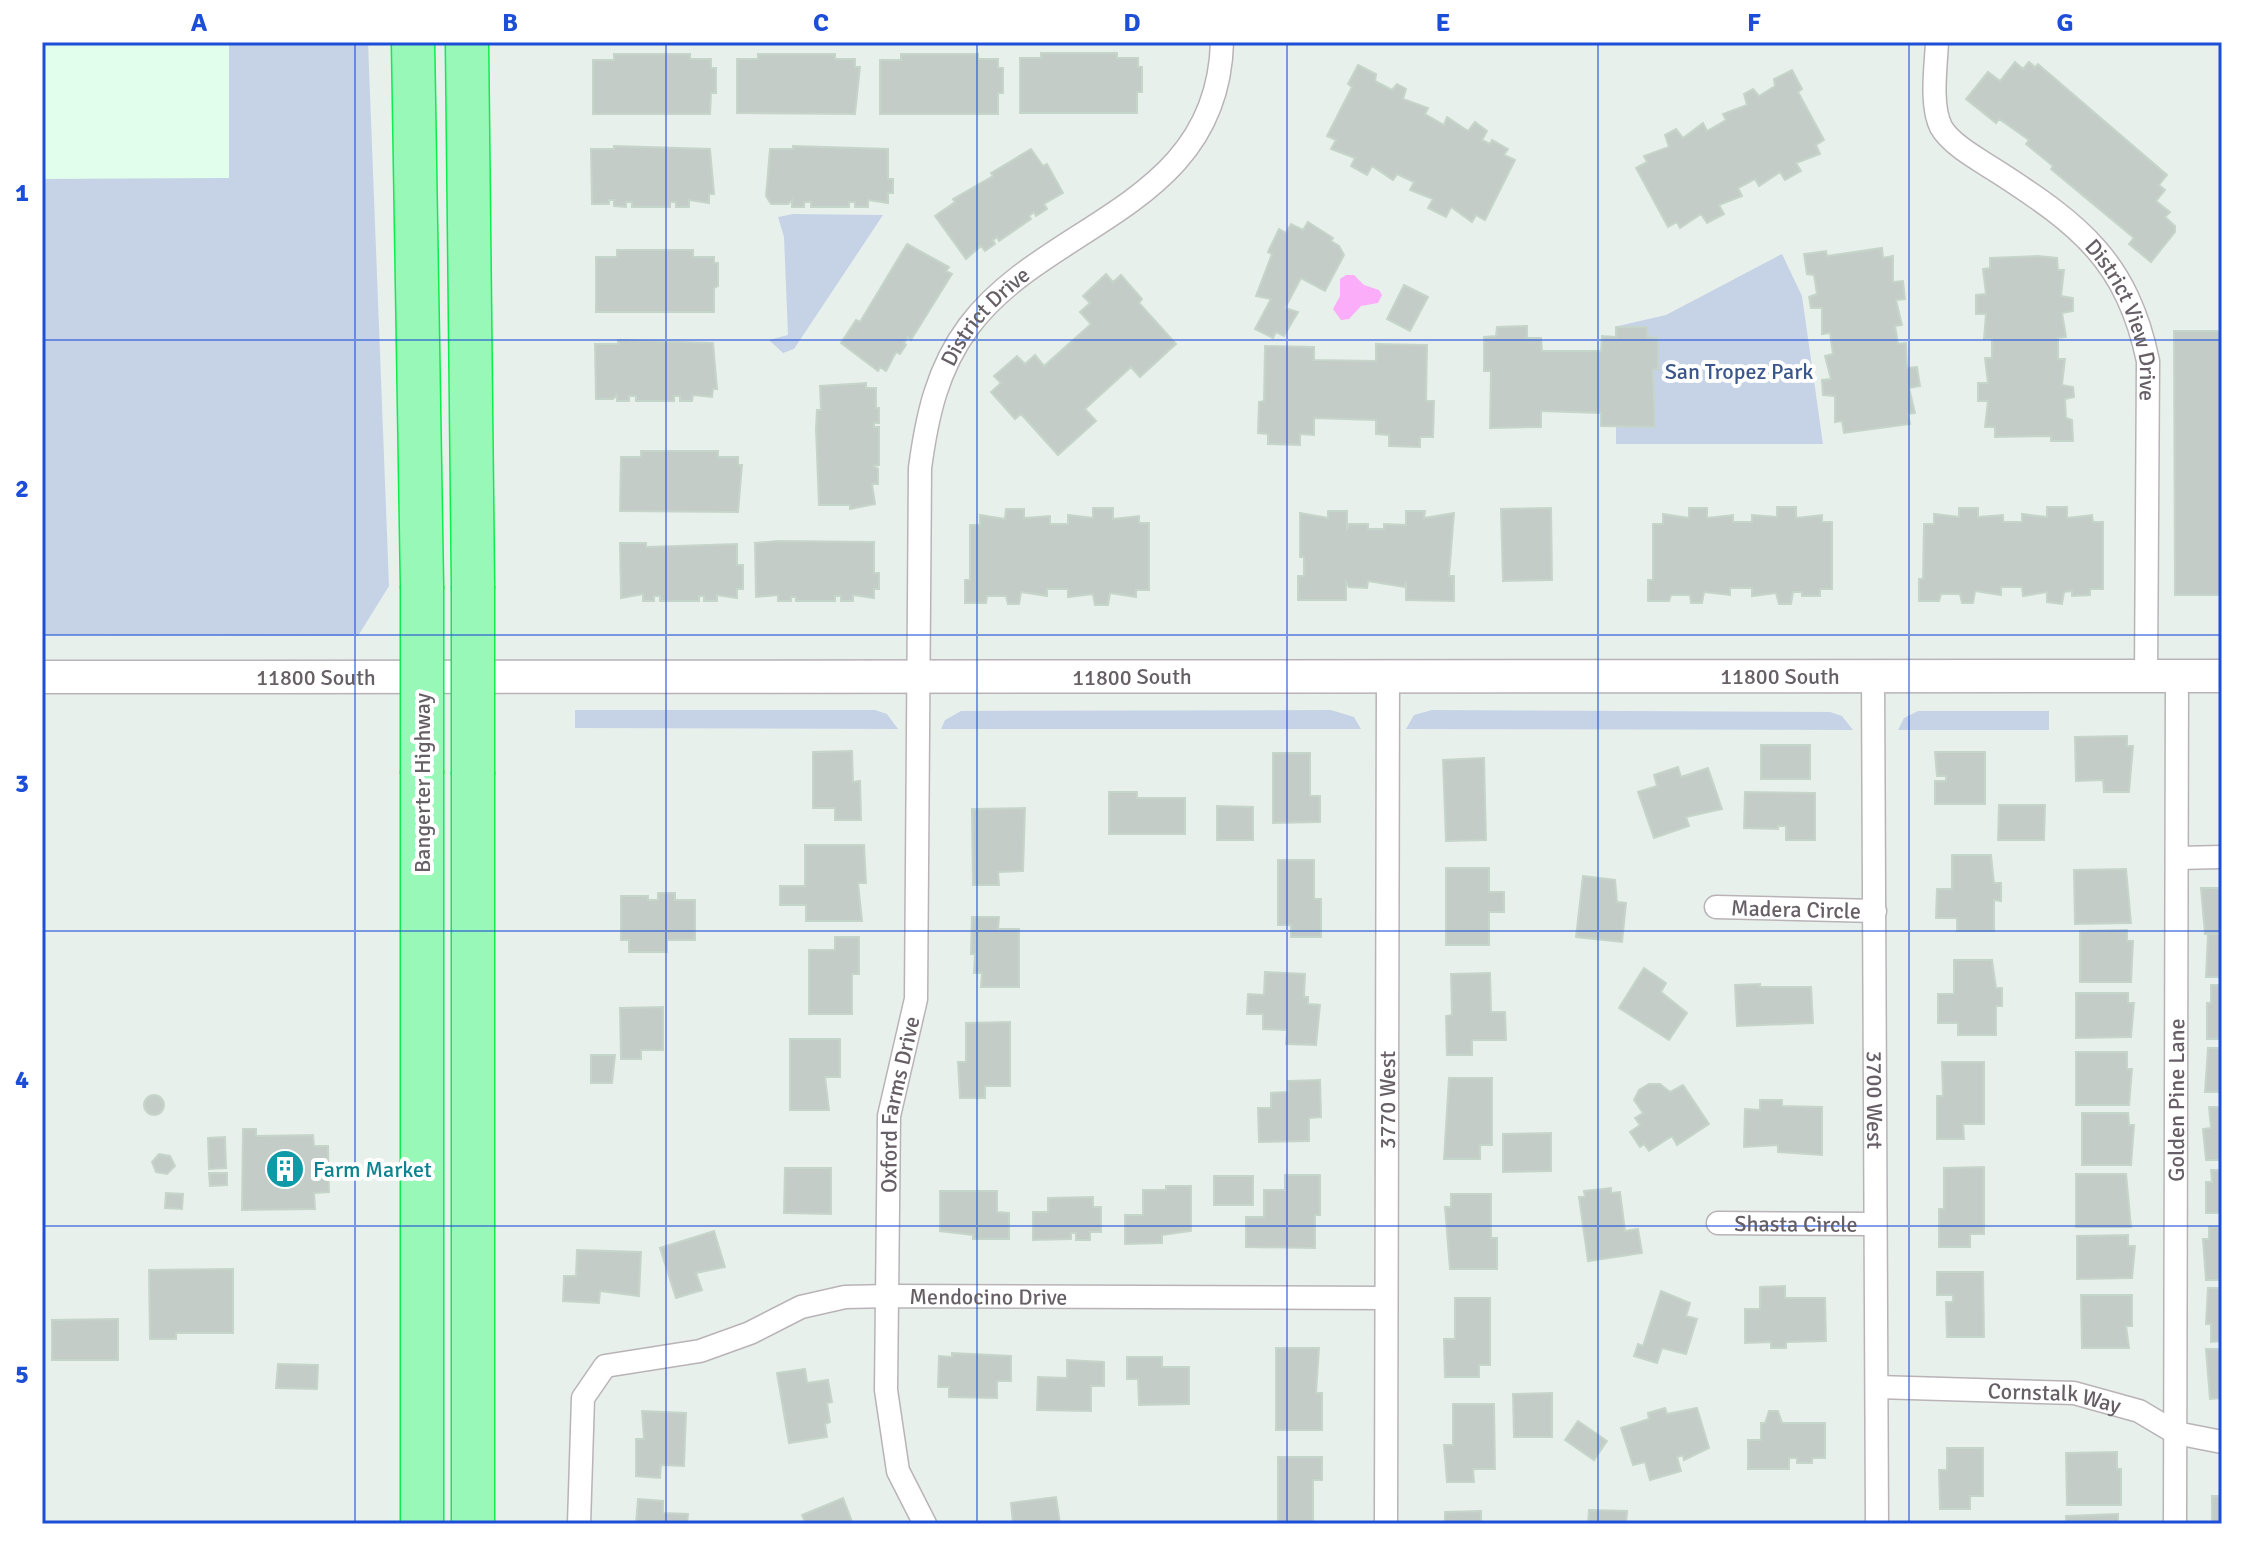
<svg xmlns="http://www.w3.org/2000/svg" width="2264" height="1566" font-family="Signika,sans-serif">
  <style>
    .commercial { fill: #e1fdeb }
    .green { fill: #c6d3e6 }
    .water { fill: #fbadf9 }
    .building { fill: #c4ccc7; stroke: #c6d5ca; stroke-width: 2 }
    .lines { fill: none; stroke-linecap: round; stroke-linejoin: round }
    .minor-casing { stroke: #b9b3b8; stroke-width: 25 }
    .secondary-casing { stroke: #b9b2b8; stroke-width: 35 }
    .motorway-casing { stroke: #0bee4b; stroke-width: 45 }
    .minor { stroke: #fff; stroke-width: 22 }
    .secondary { stroke: #fff; stroke-width: 32 }
    .motorway { stroke: #97f8b8; stroke-width: 42 }
    .motorway-bridge-casing { stroke: #0bee4b; stroke-width: 45; stroke-linecap: butt }
    .motorway-bridge { stroke: #97f8b8; stroke-width: 42 }
    .grid { fill: none; stroke: #1d4ed8; stroke-width: 2; stroke-opacity: 0.55 }
    .labels { text-anchor: middle; dominant-baseline: central; stroke-width: 8; stroke-linejoin: round; paint-order: stroke }
    .street-label { font-size: 22px; fill: #675f66; stroke: #fff }
    .park-label { font-size: 22px; fill: #3b578a; stroke: #fff }
    .culture-label { font-size: 22px; fill: #0d838f; stroke: #fff; text-anchor: start }
    .neatline { fill: none; stroke: #1d4ed8; stroke-width: 3 }
    .grid-label { font-size: 26px; text-anchor: middle; font-weight: bold; fill: #1d4ed8 }
  </style>
  <rect width="100%" height="100%" fill="#e8f0eb"/>
  <path class="commercial" d="M42,42H229V178L42,179Z"/>
  <path class="green" d="M229,42H368L389,586L358,636L42,635V179L229,178Z
    M793,214L883,215L794,349L783,353L769,340L788,335L784,237L778,217Z
    M1782,254L1802,296L1823,444H1616V427H1655L1653,370L1658,368L1657,338L1648,337L1647,327L1618,326L1666,315Z
    M575,710H875L887,714L898,729L575,728Z
    M1331,710L1354,717L1361,729H941L945,720L961,711Z
    M1432,710L1830,712L1842,716L1853,730L1406,729L1414,715Z
    M1918,711H2049V730H1898L1904,718Z"/>
  <path class="water" d="M1346,275H1354L1364,285L1379,290L1382,295L1378,303L1361,306L1349,319L1341,320L1333,309L1340,296V279Z"/>
  <path class="building" d="M1041,53H1117V58H1138V67H1142V92H1137V113H1020V58H1041Z
    M614,54H690V59H711V68H716V93H711L710,114H593V60H614Z
    M758,54H835V59H855V67H860L855,114L737,113V59H758Z
    M901,54H978V59H998V68H1003V93H998V114H880V60H901Z
    M2015,62L2023,69L2029,62L2035,67L2038,64L2167,175L2159,185L2165,190L2156,201L2170,212L2165,217L2175,226V232L2151,262L2129,244L2134,238L2051,169L2053,166L2026,144L2029,140L1999,119L1996,123L1966,99L1988,72L2000,81Z
    M1358,65L1376,74L1375,81L1392,90L1397,84L1406,89L1403,99L1428,108L1425,114L1444,125L1447,117L1468,131L1475,122L1487,131L1482,140L1490,144L1492,140L1508,149L1504,155L1515,160L1485,220L1476,215L1472,222L1451,207L1446,217L1428,208L1433,199L1410,190L1414,182L1397,174L1393,180L1372,166L1367,175L1351,166L1355,158L1331,149L1336,140L1327,136L1352,87L1348,84Z
    M1792,70L1802,89L1798,92L1824,140L1816,145L1820,154L1796,163L1801,171L1785,180L1780,172L1759,186L1755,179L1738,188L1742,196L1719,205L1724,214L1707,223L1701,214L1680,228L1677,222L1668,227L1636,168L1647,162L1644,156L1669,147L1665,135L1676,129L1683,138L1703,123L1707,131L1726,120L1723,114L1747,105L1744,94L1753,89L1759,96L1775,86L1774,79Z
    M614,146L710,149L714,194H709V203L689,200V207H676V202H670V207H632V202H626V207L614,206V200H609V204H592L591,149H614Z
    M793,146L888,149V179H893V193H888V203L868,200V207H855V202H849V207H811V202H804V207H792V200L788,204H771L766,196L770,149H793Z
    M1031,149L1043,166L1047,164L1063,193L1044,204L1047,209L1036,216L1034,212L1029,216L1031,219L999,241L997,237L993,240L995,244L985,251L981,246L966,259L935,216L955,202L953,199L993,176L991,173Z
    M1308,222L1333,238L1331,241L1339,246L1344,255L1325,291L1301,278L1285,308L1298,312L1284,336L1276,332L1273,338L1255,329L1271,299L1256,296L1272,254L1268,252L1279,229L1286,233L1291,224L1303,230Z
    M907,244L949,267L946,271L952,274L911,340L908,337L904,343L906,345L900,354L896,352L886,371L880,367L878,371L841,343L856,320L860,322Z
    M1882,248L1883,258L1893,256V282L1903,281L1905,299L1896,300L1902,325L1895,326L1898,344L1906,343L1907,368L1917,367L1920,386L1909,388L1915,413L1908,414L1910,424L1844,433L1842,421L1835,422V396L1823,395L1822,380L1831,379L1825,356L1833,354L1830,333L1822,334V308H1811L1809,297L1817,294L1814,275L1807,274L1804,254L1826,251L1827,256Z
    M617,250H693V257H714V263H718V286L714,288V312H596V257H617Z
    M2038,256L2057,258L2058,270H2064L2061,296L2073,298V311L2062,313L2066,337L2058,338V359H2065L2062,385L2073,387L2074,397L2065,399L2066,418L2072,420L2073,441H2051V436L1995,437V427H1985L1988,401H1978V383H1988L1985,358H1992V339H1984L1986,314H1976V295L1986,294L1983,269L1990,268V258Z
    M1106,274L1113,282L1121,275L1142,299L1139,303L1176,344L1140,377L1131,367L1085,409L1096,421L1058,455L1021,414L1015,419L991,392L1001,383L994,376L1017,356L1025,364L1035,355L1044,366L1091,324L1080,312L1090,303L1083,296Z
    M1404,285L1428,297L1410,331L1387,319Z
    M1527,326V338H1541L1542,351H1601L1602,336L1616,337V327H1647L1648,337L1658,338V369L1653,370L1655,427L1601,426V413L1541,411V427L1490,428L1491,371H1484V337L1496,336L1497,327Z
    M2174,331H2222V595H2175Z
    M618,340L713,343L717,389H713L712,397L693,395L692,401H680V396H674V401H636V396H629V401H617V395L613,399H596L595,344H618Z
    M1376,344L1427,345L1426,401H1434L1433,437H1420V447L1389,446V435L1376,434V420L1314,418V435L1300,434V445L1268,444V434L1258,433L1259,402L1264,401L1265,346L1314,347V360L1376,361Z
    M866,383V388H876V408H879V423H874V427H879V465L874,466L878,469V484H872L875,504L850,509V505H819L816,429L817,410H821L820,386Z
    M641,451H718V457H738V465H742L738,512L620,511L621,457H641Z
    M1777,507H1796V518L1822,515V522H1832V589H1820V596H1802V592H1793L1791,604H1779L1776,593L1752,596V588H1730V595L1704,592L1702,603H1691L1690,595H1671L1669,601H1648V580H1653V524H1663V514L1689,518V508H1707V518L1733,515V522H1752V515L1777,517Z
    M2047,507H2067V518L2092,515L2093,522H2103V589H2090V595L2072,596V591L2064,592L2062,604L2047,602V592L2023,596L2022,587H2001V595L1975,591L1973,603H1962L1960,594H1941L1939,601H1919V579H1923L1924,524H1934V514L1959,517V508H1978V517L2003,515V522H2022V514L2047,517Z
    M1093,508H1113V519L1139,516V523H1149V590H1136V597L1110,593L1108,605H1095L1093,594L1068,597V589H1047V596L1021,592L1019,604H1008L1006,596H987L986,603H965V580H970V525H980V515L1005,519L1006,509H1024V518L1050,516V524H1068V515L1093,518Z
    M1551,508L1552,580L1503,581L1501,509Z
    M1328,511H1347V530L1349,524H1368V529H1384V524L1406,525V511H1425L1424,518L1454,513L1449,576H1454V601L1406,600V582L1404,587L1368,581L1367,588L1349,587L1346,582V600H1298V576H1304V557H1300V513L1328,518Z
    M778,541L874,542V573H879V589H874V598L853,595V601H841V596H835V601H796V597H791V601H778V595L756,597L755,543Z
    M620,543H646V547L737,544V565H743V589H737V598L717,595V601H704V596H699V601H660V596H654V601H643V594L621,598Z
    M2127,736V746H2133L2129,792H2104L2103,780L2076,781L2075,737Z
    M1761,745H1810V779H1761Z
    M852,751L853,782L860,781L861,820H835V808H813V752Z
    M1935,752H1985V804H1935V781H1946V776H1937Z
    M1273,753H1310V796H1320V822L1273,823Z
    M1484,758L1486,840L1446,841L1443,760Z
    M1678,767L1681,777L1708,768L1722,809L1686,817L1689,826L1654,838L1638,792L1657,786L1654,775Z
    M1109,792H1137V798H1185V834H1109Z
    M1745,792L1815,793V840H1786V826H1778V829L1744,828Z
    M1999,805H2045L2044,840H1998Z
    M1217,806L1253,807V840H1217Z
    M1025,808L1023,871L998,872L999,885H973L972,809Z
    M805,845H864L866,883H858L862,921H806V905H780V886H805Z
    M1952,855H1991L1994,883H2001V901L1994,900V931H1957V918H1936L1937,889H1952Z
    M1278,860H1314V899H1321V937H1291V925H1278Z
    M1446,868H1489V892H1504V912H1489V945H1446Z
    M2126,869L2131,923L2075,924L2074,870Z
    M1583,876L1615,880L1617,902L1626,903L1622,942L1576,937Z
    M2201,888H2222V934H2205Z
    M658,893H675V900H695V940H667V952H629V940H621V896H648V900H658Z
    M972,917H999L998,929H1019V987H981L982,973H974L975,954H971Z
    M2127,930V941H2133L2131,982H2080V931Z
    M2208,934H2222V977H2206Z
    M835,937H859V974H852V1014H809V950H835Z
    M1954,960H1992L1996,988H2002V1006H1996V1035H1958V1023H1938V994H1954Z
    M1644,968L1666,983L1661,992L1687,1013L1669,1040L1619,1008Z
    M1265,972L1305,974L1304,997H1308V1004L1320,1005L1316,1045L1286,1044L1287,1030L1263,1029V1014H1247L1248,994L1264,995Z
    M1490,973L1491,1012H1505L1506,1040H1472V1055H1447L1446,1016L1452,1015L1451,974Z
    M1760,984V987H1811L1813,1023L1737,1026L1735,985Z
    M2211,985H2222V1039H2207V1003H2211Z
    M2076,993H2128V1003H2134L2131,1037L2076,1038Z
    M663,1007V1050H641V1059H621L620,1008Z
    M1010,1022V1086H985V1098H960L958,1062H966V1023Z
    M790,1039H840V1077H825L829,1110H790Z
    M2208,1048H2222V1092H2205Z
    M2076,1052H2127V1069H2132L2129,1105H2076Z
    M591,1055H615L612,1083H591Z
    M1942,1062H1984V1124H1963L1964,1139H1937V1096H1943Z
    M1449,1078H1492V1145H1480V1159H1444Z
    M1320,1080L1321,1117L1309,1118V1141L1259,1142L1258,1108H1271V1093L1288,1092V1081Z
    M1649,1084H1660L1670,1092L1683,1085L1709,1124L1677,1145L1672,1136L1649,1151L1644,1144L1640,1147L1630,1132L1640,1125L1635,1118L1643,1113L1634,1100L1639,1090Z
    M144 1105a10 10 0 1 1 20 0a10 10 0 1 1-20 0Z
    M1760,1100H1782V1106L1822,1107V1155L1778,1152V1145L1744,1147L1745,1109L1760,1110Z
    M2209,1107H2222V1160H2206L2203,1129L2211,1128Z
    M2082,1113H2128L2129,1125H2134L2131,1165H2082Z
    M243,1129H256V1136L313,1135L314,1146H328L329,1192L314,1193L315,1209L242,1210Z
    M1551,1133V1171L1503,1172V1134Z
    M225,1137L226,1168L209,1169L208,1138Z
    M159,1154L170,1156L175,1166L167,1174L156,1172L152,1162Z
    M1984,1167V1234H1970V1247H1939V1209H1944V1168Z
    M785,1168H831V1214L784,1213Z
    M2211,1170H2222V1213H2206V1182H2212Z
    M209,1173H227V1185L210,1186Z
    M2076,1174H2126L2131,1227H2076Z
    M1285,1175H1320V1215H1315V1248L1246,1247V1217H1264V1190H1285Z
    M1214,1176H1253V1205H1214Z
    M1166,1186H1191V1231L1162,1235V1243L1125,1244V1215H1143V1190H1166Z
    M1611,1188V1193L1620,1192L1625,1231L1638,1229L1642,1253L1588,1261L1579,1197H1585L1584,1191Z
    M940,1191H997V1212L1009,1213V1239H973V1235L940,1231Z
    M166,1193L183,1194L182,1209L165,1208Z
    M1451,1194H1491V1238H1497V1269H1450L1445,1207H1451Z
    M1093,1197V1207H1101V1232H1090V1240H1076V1233H1071V1239L1033,1240V1212H1048V1198Z
    M2209,1227H2222V1280H2206L2203,1239H2209Z
    M714,1231L725,1267L696,1273L702,1290L676,1298L660,1248Z
    M2128,1235V1246H2135L2132,1278L2077,1279V1236Z
    M577,1250L641,1252L639,1296L600,1291L599,1303L563,1301L564,1276H576Z
    M233,1269V1333H176V1339H150L149,1270Z
    M1937,1272H1983L1984,1337H1947L1946,1302H1953V1295H1937Z
    M1785,1286V1298H1825L1826,1341L1786,1342V1348H1771V1342L1745,1343V1309H1760V1287Z
    M2208,1288H2222V1341L2211,1342V1324H2206Z
    M1661,1291L1690,1303L1686,1316L1697,1319L1686,1354L1662,1348L1657,1363L1634,1356L1638,1344L1643,1346Z
    M2081,1295H2132V1326H2126L2129,1348H2082Z
    M1455,1298H1490V1365H1479V1377H1445L1444,1339H1455Z
    M118,1319V1360H52V1320Z
    M1276,1348H1319L1316,1393H1322V1430H1276Z
    M2206,1349H2222V1398L2210,1399Z
    M952,1353L1011,1356V1381H997V1398L949,1397V1387H938L939,1356L952,1357Z
    M1127,1357H1162V1367H1189V1404L1139,1405L1138,1379H1127Z
    M1067,1360L1104,1362V1386H1091V1411L1037,1410L1038,1377L1067,1378Z
    M278,1364L318,1365L317,1389L276,1388Z
    M805,1369L807,1383L828,1380L832,1402L827,1403L830,1422L825,1424L827,1437L789,1443L777,1373Z
    M1552,1393V1437H1514L1513,1394Z
    M1453,1404H1494L1495,1469H1473L1474,1482H1447L1444,1445H1453Z
    M1665,1408L1667,1414L1697,1408L1709,1448L1684,1460L1683,1455L1677,1457L1681,1471L1650,1480L1645,1462L1633,1465L1621,1428L1649,1419L1648,1413Z
    M642,1411L686,1413L684,1466L661,1465L660,1478L636,1476V1439H644Z
    M1769,1411H1778L1782,1423H1825V1458H1812V1463H1797V1458H1789V1469H1748V1440H1761V1423H1765Z
    M1578,1421L1607,1441L1594,1460L1565,1440Z
    M1947,1448H1983V1496H1970V1509H1940L1939,1470H1947Z
    M2117,1452V1469H2121V1505H2067L2066,1453Z
    M1278,1457H1322V1480H1313V1523H1278Z
    M2212,1496H2222V1524H2212Z
    M1056,1497L1060,1524H1013L1011,1503Z
    M843,1498L853,1524H806L802,1515Z
    M638,1499L663,1501V1513L688,1514L687,1524H636Z
    M1589,1510L1627,1511L1626,1524H1588Z
    M1481,1511V1524H1445V1512Z
    M2118,1514V1524H2066V1516Z"/>
  <g class="lines">
    <defs>
      <g id="minor">
        <path id="s1" d="M1937,42C1936,66 1930,105 1941,127C1951,145 1981,161 1998,172C2080,225 2127,261 2148,361L2146,677"/>
        <path id="s2" d="M1873,678L1877,1524"/>
        <path d="M2177,858L2222,857"/>
        <path id="s3" d="M1716,907L1875,911"/>
        <path id="s4" d="M1718,1223L1875,1224"/>
        <path id="s5" d="M1877,1387L2074,1393L2139,1411L2176,1433L2222,1442"/>
        <path id="s6" d="M579,1524L583,1398L605,1366L700,1351L750,1333L801,1307L845,1297L890,1296L1386,1298"/>
        <path id="s7" d="M925,1524L898,1471L886,1390L889,1116L916,999L920,468C927,416 937,369 969,326C1047,222 1218,207 1222,42"/>
        <path id="s8" d="M1386,1524L1388,677"/>
        <path id="s9" d="M2175,1524L2177,677"/>
      </g>
      <g id="secondary">
        <path id="s10" d="M42,677L2222,676"/>
      </g>
      <path id="motorway" d="M413,42L422,586
        M467,42L473,586
        M422,774V1524
        M473,1524V775"/>
    </defs>
    <use href="#minor" class="minor-casing"/>
    <use href="#secondary" class="secondary-casing"/>
    <use href="#motorway" class="motorway-casing"/>
    <use href="#minor" class="minor"/>
    <use href="#secondary" class="secondary"/>
    <use href="#motorway" class="motorway"/>
    <defs>
      <path id="motorway-bridge" d="M473,586V775
        M422,774V586"/>
    </defs>
    <use href="#motorway-bridge" class="motorway-bridge-casing"/>
    <use href="#motorway-bridge" class="motorway-bridge"/>
  </g>
  <path class="grid" d="M355,42V1524M666,42V1524M977,42V1524M1287,42V1524M1598,42V1524M1909,42V1524M42,340H2222M42,635H2222M42,931H2222M42,1226H2222"/>
  <defs>
    <symbol id="building-disc" viewBox="-11 -11 22 22"><circle r="9.5" fill="#0f9aa8" stroke="#fff"/><path d="M-4-6H4V6H1V3H-1V6H-4ZM-2.5-4.3h1.7v1.8h-1.7ZM.8-4.3h1.7v1.8H.8ZM-2.5-1h1.7V.8h-1.7ZM.8-1h1.7V.8H.8Z" fill="#fff"/></symbol>
  </defs>
  <g fill-rule="evenodd">
    <use href="#building-disc" x="263" y="1147" width="44" height="44"/>
  </g>
  <g class="labels">
    <g class="street-label">
      <text stroke="none"><textPath href="#s7" startOffset="1236">District Drive</textPath></text>
      <text stroke="none"><textPath href="#s1" startOffset="362">District View Drive</textPath></text>
      <text stroke="none"><textPath href="#s10" startOffset="1090">11800 South</textPath></text>
      <text stroke="none"><textPath href="#s10" startOffset="274">11800 South</textPath></text>
      <text stroke="none"><textPath href="#s10" startOffset="1738">11800 South</textPath></text>
      <text transform="translate(422 783) rotate(-90)">Bangerter Highway</text>
      <text stroke="none"><textPath href="#s3" startOffset="80">Madera Circle</textPath></text>
      <text stroke="none"><textPath href="#s9" startOffset="424">Golden Pine Lane</textPath></text>
      <text stroke="none"><textPath href="#s8" startOffset="424">3770 West</textPath></text>
      <text stroke="none"><textPath href="#s2" startOffset="422">3700 West</textPath></text>
      <text stroke="none"><textPath href="#s7" startOffset="428">Oxford Farms Drive</textPath></text>
      <text stroke="none"><textPath href="#s4" startOffset="78">Shasta Circle</textPath></text>
      <text stroke="none"><textPath href="#s6" startOffset="560">Mendocino Drive</textPath></text>
      <text stroke="none"><textPath href="#s5" startOffset="178">Cornstalk Way</textPath></text>
    </g>
    <g class="park-label">
      <text x="1739" y="371">San Tropez Park</text>
    </g>
    <g class="culture-label">
      <text x="313" y="1169">Farm Market</text>
    </g>
  </g>
  <rect width="2264" height="1566" fill="none" stroke="#ffffff" stroke-width="88"/>
  <rect x="44" y="44" width="2176" height="1478" class="neatline"/>
  <g class="grid-label">
    <text x="199" y="31">A</text>
    <text x="510" y="31">B</text>
    <text x="821" y="31">C</text>
    <text x="1132" y="31">D</text>
    <text x="1443" y="31">E</text>
    <text x="1754" y="31">F</text>
    <text x="2065" y="31">G</text>
    <text x="22" y="201">1</text>
    <text x="22" y="497">2</text>
    <text x="22" y="792">3</text>
    <text x="22" y="1088">4</text>
    <text x="22" y="1383">5</text>
  </g>
</svg>
